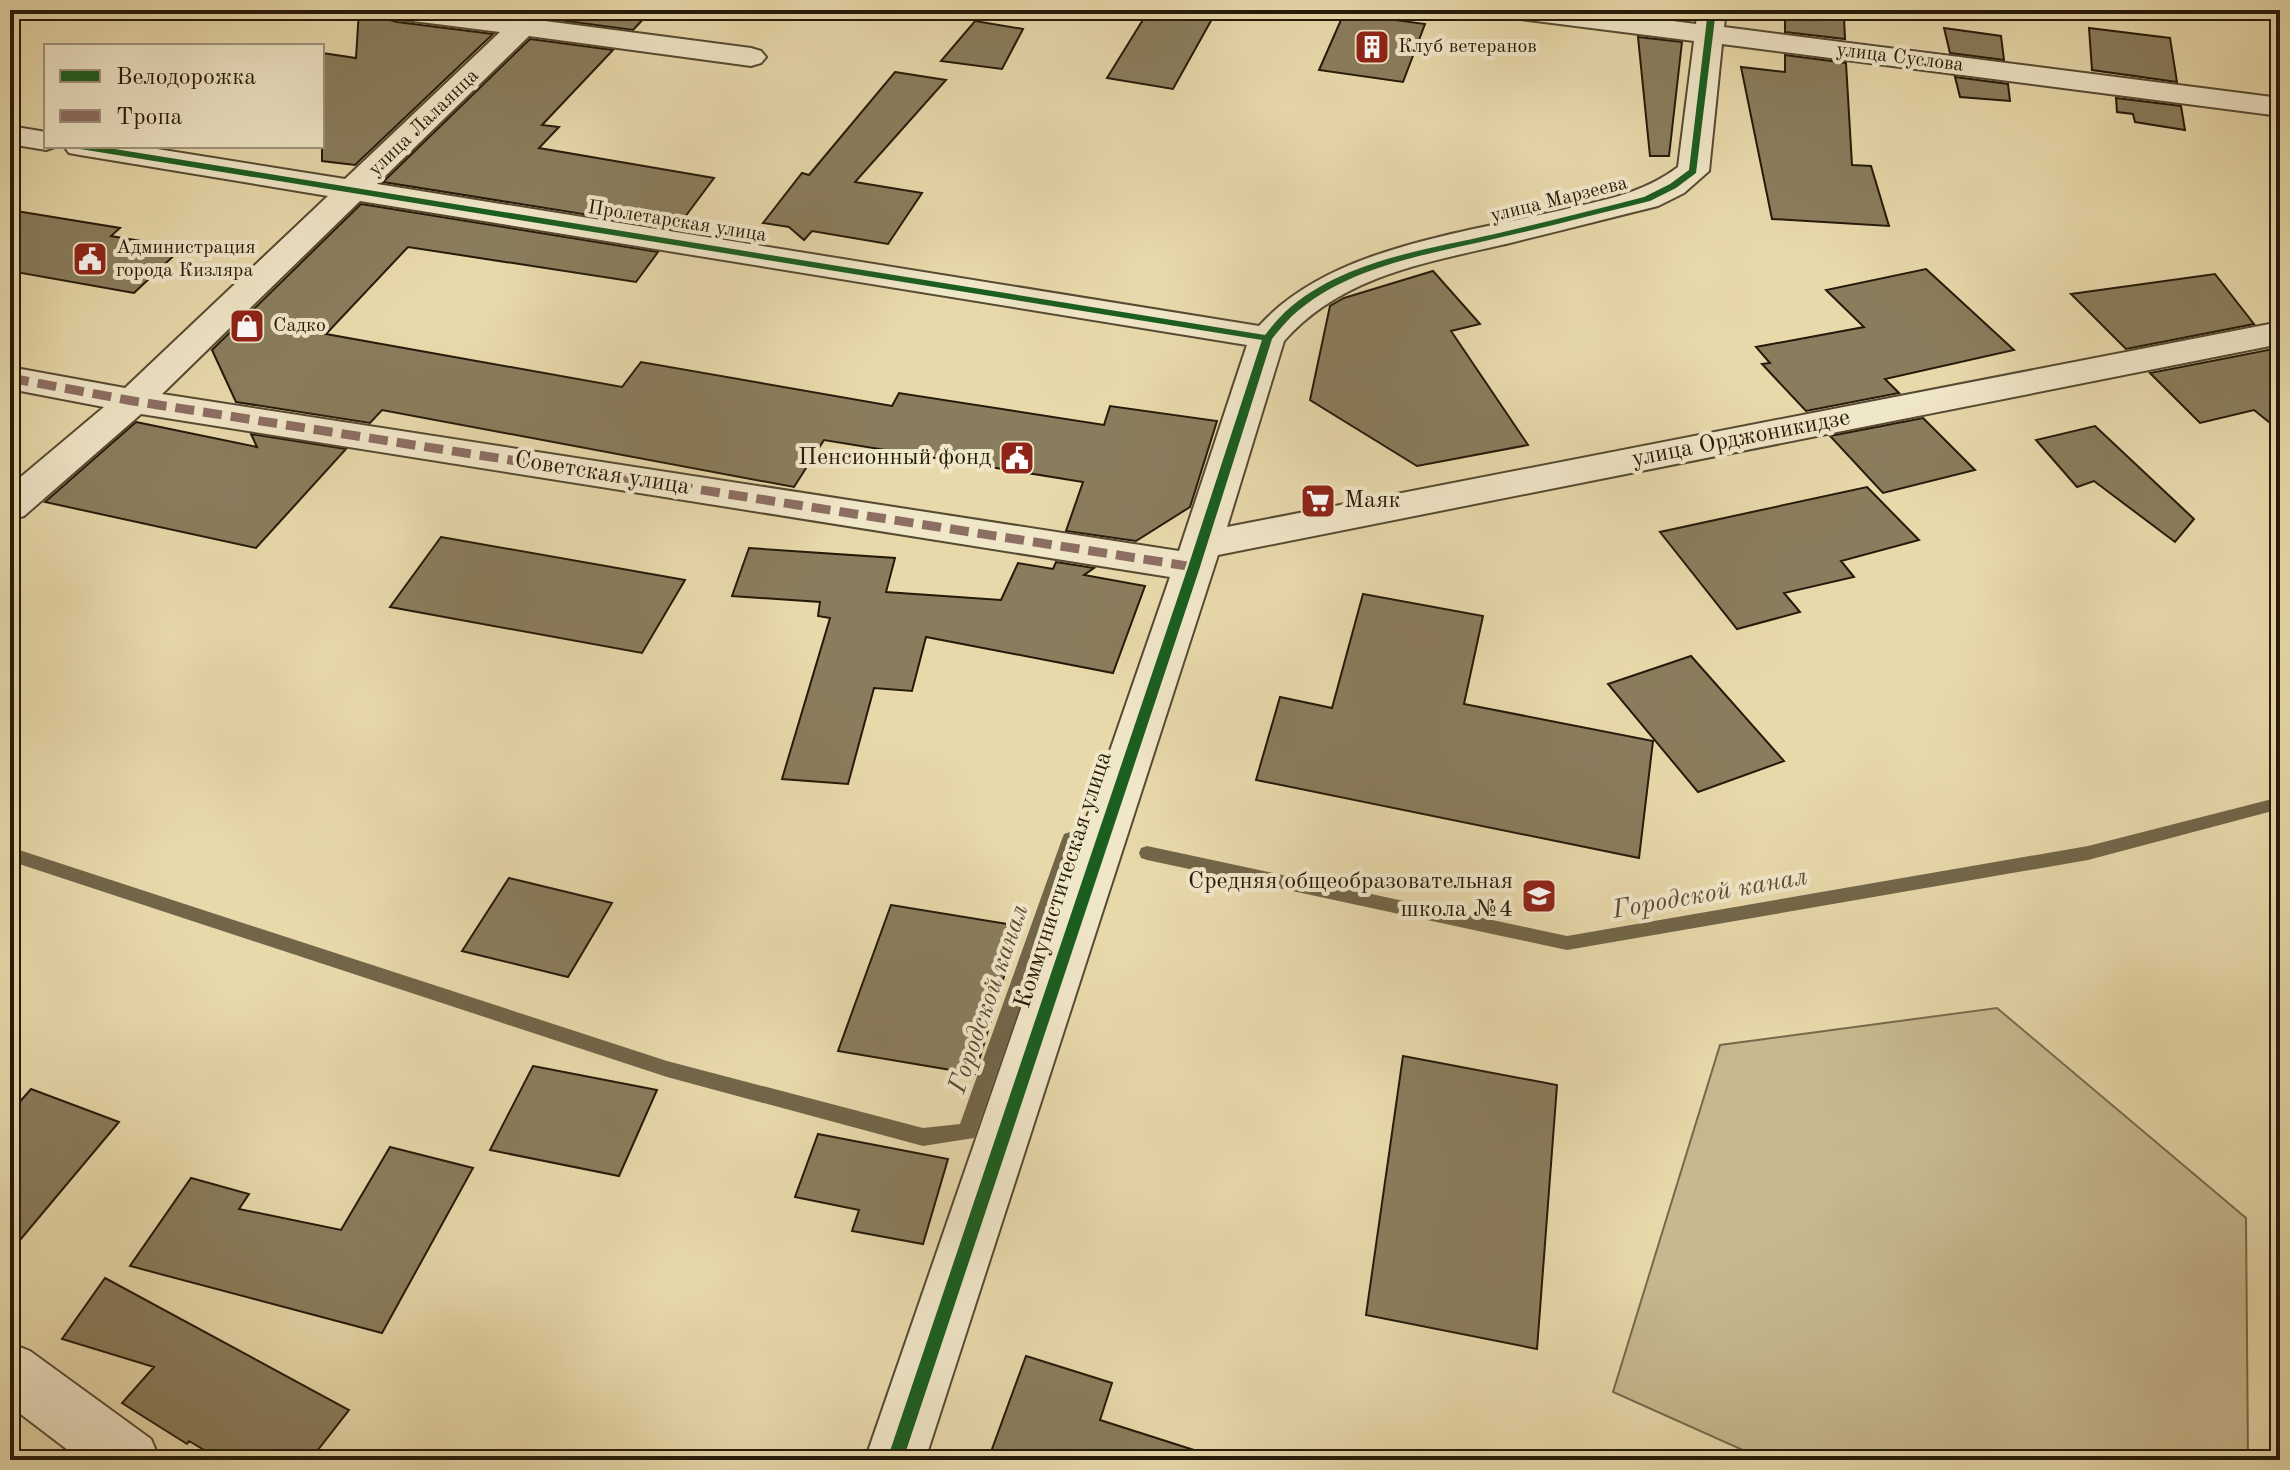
<svg xmlns="http://www.w3.org/2000/svg" width="2290" height="1470" font-family="'Old Standard TT',serif">
  <style>
    .green { fill: #c7b98f; stroke: #766a4c; stroke-width: 2 }
    .lines { fill: none; stroke-linecap: round; stroke-linejoin: round }
    .stream { fill: #726649; fill-rule: evenodd }
    .building { fill: #8a7d5d; stroke: #251a09; stroke-width: 2 }
    .minor-casing { stroke: #564a32; stroke-width: 4 }
    .minor { fill: #f0e6c8; fill-rule: evenodd }
    .quiet { stroke: #8d6e63; stroke-width: 9; stroke-dasharray: 19 9; stroke-linecap: butt }
    .cycleway-casing { stroke: #f0e6c8; stroke-width: 5 }
    .cycleway { fill: #1b5e20; fill-rule: evenodd }
    .labels { text-anchor: middle; dominant-baseline: central; stroke-width: 8; stroke-linejoin: round; paint-order: stroke }
    .far-poi-label { font-size: 20px; fill: #251a09; stroke: #f0e6c8; text-anchor: start }
    .far-street-label { font-size: 20px; fill: #251a09; stroke: #f0e6c8 }
    .street-label { font-size: 24px; fill: #251a09; stroke: #f0e6c8 }
    .poi-label { font-size: 24px; fill: #251a09; stroke: #f0e6c8; text-anchor: end }
    .water-label { font-size: 26px; font-style: italic; fill: #594c34; stroke: #f0e6c8 }
  </style>
  <rect width="100%" height="100%" fill="#e8d9ab"/>
  <filter id="stains"><feTurbulence type="fractalNoise" baseFrequency=".0025" numOctaves="4"/><feColorMatrix values="0 0 0 0 .2 0 0 0 0 .09 0 0 0 0 .02 0 0 0 .5 -.17"/></filter>
  <radialGradient id="worn" r=".72"><stop offset=".6" stop-color="#630" stop-opacity="0"/><stop offset="1" stop-color="#630" stop-opacity=".3"/></radialGradient>
  <path class="green" d="M1997,1008L2246,1218L2248,1460H1765L1613,1392L1720,1045Z"/>
  <g class="lines">
    <path class="stream" d="M2280,797V809L2088,860L1567,950L1147,860L1141,858L1139,853L1141,848L1147,846L1567,936L2088,846Z
      M1070,832L1076,834L1078,839L974,1138L923,1146L667,1077L10,861V847L667,1061L923,1128L960,1124L1062,839L1064,834Z"/>
  </g>
  <path class="building" d="M359,10H380L386,19L397,22L493,34L355,165L322,161V53L356,58Z
    M557,10H652L633,30L551,19Z
    M1149,10H1217L1173,89L1107,78Z
    M1785,11L1844,17L1845,39L1785,32Z
    M1344,13L1425,24L1403,82L1319,70Z
    M975,21L1023,29L1002,69L941,61Z
    M1944,28L2001,36L2004,60L1950,53Z
    M2089,28L2170,38L2177,82L2092,70Z
    M1638,37L1682,42L1669,156H1650Z
    M530,39L613,50L542,125L559,127L539,148L714,178L676,229L383,182Z
    M1785,55L1846,63L1852,165L1871,166L1889,226L1772,219L1741,67L1785,72Z
    M895,72L946,80L855,182L922,193L888,244L812,231L804,240L789,227L763,223L802,173L809,175Z
    M1955,77L2008,84L2010,101L1960,97Z
    M2116,98L2181,106L2185,130L2135,122L2133,114L2117,112Z
    M361,204L658,252L636,282L408,247L326,334L622,387L641,362L892,406L899,393L1104,425L1110,406L1217,421L1190,507L1136,541L1066,531L1083,482L824,440L794,487L382,410L370,423L236,402L212,350Z
    M10,210L120,228L111,236L182,248L134,293L10,271Z
    M1926,269L2014,350L1885,379L1899,393L1806,411L1762,364L1770,363L1756,347L1864,327L1826,290Z
    M1433,271L1480,324L1451,331L1528,445L1417,466L1310,400L1330,306L1344,298Z
    M2215,274L2254,324L2126,349L2071,294Z
    M2273,349L2280,358V431L2254,410L2200,423L2150,373Z
    M1923,418L1975,470L1883,493L1830,436Z
    M136,422L257,447L251,434L346,449L256,548L45,502Z
    M2095,426L2194,519L2175,542L2094,481L2077,487L2036,440Z
    M1867,487L1919,540L1841,561L1854,577L1784,593L1800,612L1737,629L1660,532Z
    M441,537L685,580L642,653L390,607Z
    M749,548L895,558L886,592L1001,600L1018,563L1053,569L1056,562L1094,568L1084,575L1145,586L1113,673L926,637L912,691L874,688L848,784L782,779L830,618L818,616L820,602L732,596Z
    M1363,594L1483,616L1464,704L1653,741L1639,858L1256,780L1280,697L1332,708Z
    M1691,656L1784,761L1698,792L1608,684Z
    M509,878L612,903L568,977L462,951Z
    M891,905L1019,926L975,1074L838,1051Z
    M1403,1056L1557,1085L1537,1349L1366,1315Z
    M533,1066L657,1090L619,1176L490,1150Z
    M31,1089L119,1122L10,1252V1113Z
    M818,1134L948,1159L923,1244L852,1231L859,1210L795,1197Z
    M390,1147L473,1168L382,1333L130,1266L191,1178L249,1194L239,1209L341,1230Z
    M105,1278L349,1410L310,1460H221L189,1441L187,1444L122,1403L154,1367L62,1339Z
    M1026,1356L1112,1383L1100,1420L1194,1450L1193,1460H988Z"/>
  <g class="lines">
    <defs>
      <path id="minor" d="M383,10H462L516,17L524,10H554L545,21L751,48L761,51L766,57L761,63L751,66L529,36L377,184L1259,326C1331,246 1468,233 1570,208C1609,199 1645,192 1678,167L1694,41L1521,19L1511,16L1507,10H1588L1696,24L1698,10H1726L1724,27L2280,98V116L1722,44L1709,171L1684,193L1658,206C1609,218 1559,231 1510,243C1429,262 1342,275 1284,341L1227,527L2280,322V344L1218,555L925,1460H865L1170,577L141,414L24,516L10,520V486L104,407L10,389V367L125,388L328,196L80,155L69,153L64,146H138L345,179L500,32L397,19L387,16ZM360,201L1247,345L1179,551L162,394Z
        M10,126L46,132V146H58L46,150L10,144Z
        M10,1343L30,1351L151,1439L160,1460H81L10,1406Z"/>
    </defs>
    <use href="#minor" class="minor-casing"/>
    <use href="#minor" class="minor"/>
    <path class="quiet" d="M10,378L133,401L1194,567"/>
    <defs>
      <path id="cycleway" d="M1708,10H1716L1696,173L1676,188L1650,201C1601,213 1551,226 1502,237C1431,254 1348,265 1292,316C1285,323 1278,331 1272,339L1200,567L903,1460H887L1188,567L1262,340L80,149L76,146H96L1265,335C1271,327 1278,319 1285,312C1341,261 1424,250 1495,234C1545,222 1594,210 1644,197L1670,184L1689,170Z"/>
    </defs>
    <use href="#cycleway" class="cycleway-casing"/>
    <use href="#cycleway" class="cycleway"/>
  </g>
  <defs>
    <symbol id="building-square" viewBox="-11 -11 22 22"><rect x="-9" y="-9" width="18" height="18" rx="4" fill="#8f2418" stroke="#f0e6c8"/><path d="M-4-6H4V6H1V3H-1V6H-4ZM-2.5-4.3h1.7v1.8h-1.7ZM.8-4.3h1.7v1.8H.8ZM-2.5-1h1.7V.8h-1.7ZM.8-1h1.7V.8H.8Z" fill="#fff"/></symbol>
    <symbol id="civic-square" viewBox="-11 -11 22 22"><rect x="-9" y="-9" width="18" height="18" rx="4" fill="#8f2418" stroke="#f0e6c8"/><path d="M-.6-6.5H3V-4.5H.6V-3L4-1V1h2V6H-6V1h2V-1L-.6-3ZM-1.2 2.5V6h2.4V2.5Z" fill="#fff"/></symbol>
    <symbol id="shop-square" viewBox="-11 -11 22 22"><rect x="-9" y="-9" width="18" height="18" rx="4" fill="#8f2418" stroke="#f0e6c8"/><path d="M-5-2.5h2.3a2.7 3.5 0 0 1 5.4 0H5L5.5 6h-11ZM-1.5-2.5h3a1.5 2.3 0 0 0-3 0Z" fill="#fff"/></symbol>
    <symbol id="supermarket-square" viewBox="-11 -11 22 22"><rect x="-9" y="-9" width="18" height="18" rx="4" fill="#8f2418" stroke="#f0e6c8"/><path d="M-6-5.5h2.5l.6 2H6L4.5 2H-2.5L-4.4-4H-6ZM-1.5 3.2a1.3 1.3 0 1 0 .1 0ZM3 3.2a1.3 1.3 0 1 0 .1 0Z" fill="#fff"/></symbol>
    <symbol id="school-square" viewBox="-11 -11 22 22"><rect x="-9" y="-9" width="18" height="18" rx="4" fill="#8f2418" stroke="#f0e6c8"/><path d="M0-5L7-2L0 1L-7-2ZM-4 1L0 2.5L4 1V4Q0 6-4 4Z" fill="#fff"/></symbol>
  </defs>
  <g fill-rule="evenodd">
    <use href="#building-square" x="1352" y="27" width="40" height="40"/>
    <use href="#civic-square" x="70" y="239" width="40" height="40"/>
    <use href="#shop-square" x="227" y="306" width="40" height="40"/>
    <use href="#civic-square" x="997" y="438" width="40" height="40"/>
    <use href="#supermarket-square" x="1298" y="481" width="40" height="40"/>
    <use href="#school-square" x="1519" y="876" width="40" height="40"/>
  </g>
  <g class="labels">
    <g class="far-poi-label">
      <text x="1398" y="47">Клуб ветеранов</text>
      <text x="116" y="248">Администрация<tspan x="116" dy="23">города Кизляра</tspan></text>
      <text x="273" y="326">Садко</text>
    </g>
    <g class="far-street-label">
      <text transform="translate(1900 58) rotate(7)">улица Суслова</text>
      <text transform="translate(424 123) rotate(-44)">улица Лалаянца</text>
      <text transform="translate(1559 200) rotate(-14)">улица Марзеева</text>
      <text transform="translate(677 222) rotate(9)">Пролетарская улица</text>
    </g>
    <g class="street-label">
      <text transform="translate(1741 439) rotate(-11)">улица Орджоникидзе</text>
      <text transform="translate(602 474) rotate(9)">Советская улица</text>
      <text transform="translate(1064 880) rotate(-72)">Коммунистическая улица</text>
    </g>
    <g class="poi-label">
      <text x="991" y="458">Пенсионный фонд</text>
      <text x="1344" y="501" text-anchor="start">Маяк</text>
      <text x="1513" y="882">Средняя общеобразовательная<tspan x="1513" dy="28">школа №4</tspan></text>
    </g>
    <g class="water-label">
      <text transform="translate(1710 894) rotate(-10)">Городской канал</text>
      <text transform="translate(989 999) rotate(-71)">Городской канал</text>
    </g>
  </g>
  <rect width="2290" height="1470" fill="none" stroke="#e8d9ab" stroke-width="40"/>
  <rect x="12" y="12" width="2266" height="1446" fill="none" stroke="#251a09" stroke-width="4"/>
  <rect x="20" y="20" width="2250" height="1430" fill="none" stroke="#251a09" stroke-width="2"/>
  <rect x="44" y="44" width="280" height="104" fill="#f0e6c8" stroke="#9f947c" stroke-width="2"/>
  <rect x="60" y="70" width="40" height="12" fill="#1b5e20" stroke="#9f947c" stroke-width="2"/>
  <text x="116" y="84" font-size="24" fill="#251a09">Велодорожка</text>
  <rect x="60" y="110" width="40" height="12" fill="#8d6e63" stroke="#9f947c" stroke-width="2"/>
  <text x="116" y="124" font-size="24" fill="#251a09">Тропа</text>
  <rect width="100%" height="100%" filter="url(#stains)"/>
  <rect width="100%" height="100%" fill="url(#worn)"/>
</svg>
